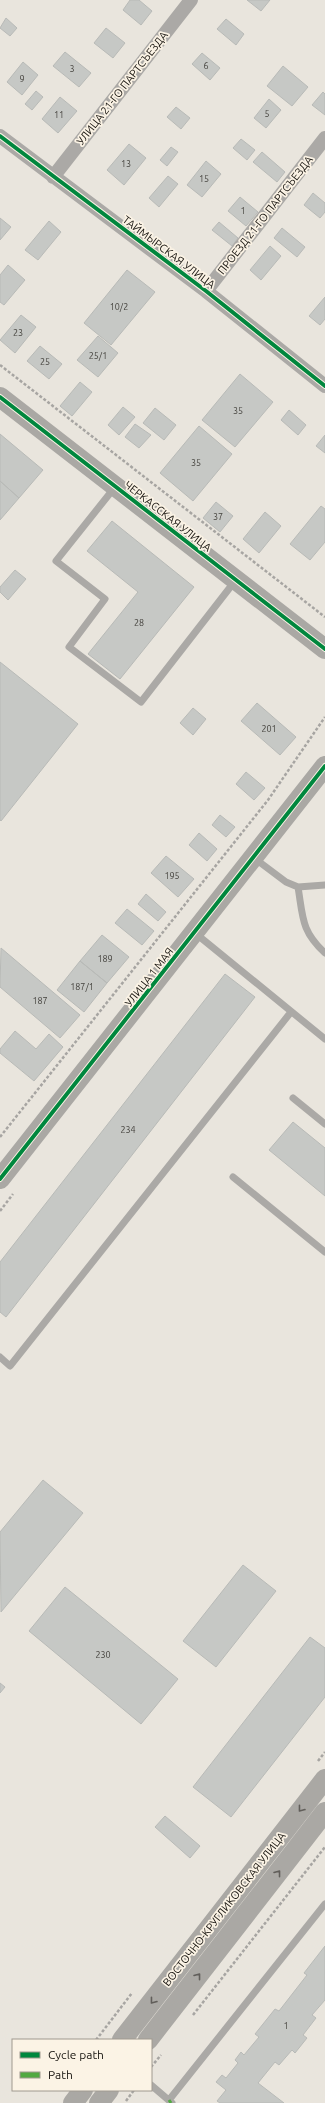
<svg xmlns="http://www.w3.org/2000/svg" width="325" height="2103" font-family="Ubuntu,sans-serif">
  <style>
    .building { fill: #c6c8c5; stroke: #b8bab7 }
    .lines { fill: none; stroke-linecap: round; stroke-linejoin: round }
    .path { stroke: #a7a5a2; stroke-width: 2.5; stroke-dasharray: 3 2; stroke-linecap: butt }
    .lane { stroke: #aba9a6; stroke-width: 7 }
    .street { stroke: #aba9a6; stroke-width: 14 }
    .secondary { stroke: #aaa8a4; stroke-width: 20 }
    .quiet { stroke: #52a942; stroke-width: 3; stroke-dasharray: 6 3; stroke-linecap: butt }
    .cycleway-casing { stroke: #fbf3e5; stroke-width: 6 }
    .cycleway { stroke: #00873e; stroke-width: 4 }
    .oneway { stroke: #615e5a }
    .labels { text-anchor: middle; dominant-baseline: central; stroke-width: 3.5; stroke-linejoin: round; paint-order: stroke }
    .number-label { font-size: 9px; fill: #44423d }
    .street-label { font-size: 11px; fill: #181510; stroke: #fbf3e5 }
  </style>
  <rect width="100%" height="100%" fill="#e9e5dd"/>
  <path class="building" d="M130,0H139L152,11L141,25L123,10Z
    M247,0H270L261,11Z
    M6,18L17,28L10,36L0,28Z
    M226,19L244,34L236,45L217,29Z
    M106,28L125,43L113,58L94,43Z
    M65,52L91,73L79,87L53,66Z
    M202,53L220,68L210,80L192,64Z
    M23,62L38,75L22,95L7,82Z
    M283,66L308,87L292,106L267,86Z
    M36,91L43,97L32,110L25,104Z
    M323,92L325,94V115L312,105Z
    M60,97L77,111L58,133L42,119Z
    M269,99L281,110L266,128L254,118Z
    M176,107L190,118L181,129L167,117Z
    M241,139L255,150L247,160L233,148Z
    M129,144L146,158L124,185L107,170Z
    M171,147L178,152L167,166L160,160Z
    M262,152L285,172L277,182L253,162Z
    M206,161L221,174L202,197L187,185Z
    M168,176L178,184L159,207L149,198Z
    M313,193L325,203V212L320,218L304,205Z
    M240,197L258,212L246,226L228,211Z
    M0,218L11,227L0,240Z
    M49,221L61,232L38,260L25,250Z
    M219,222L238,238L232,246L212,230Z
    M282,228L305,247L297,257L274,238Z
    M270,246L281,256L261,280L250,270Z
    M8,265L25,280L4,305L0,302V275Z
    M127,270L155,292L111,345L84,323Z
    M325,297V319L320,325L309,316Z
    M21,315L36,327L15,353L0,340Z
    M98,336L118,353L98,377L77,360Z
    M40,346L62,364L49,379L27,361Z
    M240,374L273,402L235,447L202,420Z
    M80,382L92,392L72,416L60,406Z
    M123,407L135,417L119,435L108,425Z
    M155,408L176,425L164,440L143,423Z
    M289,410L306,425L298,435L281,420Z
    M135,424L151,435L139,448L125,437Z
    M199,426L232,454L193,501L160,473Z
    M0,434L43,470L19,498L0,481Z
    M325,435V453L316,446Z
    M0,481L19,498L0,520Z
    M216,502L233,516L220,532L203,518Z
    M321,506L325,509V542L310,560L290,544Z
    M265,512L281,526L259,553L243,539Z
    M112,521L194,587L120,679L88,654L138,592L87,551Z
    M15,570L26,579L8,600L0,592V587Z
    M0,662L78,724L1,821L0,820Z
    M257,703L296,737L280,755L241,721Z
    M193,708L206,719L193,735L180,723Z
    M246,772L265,788L254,800L236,784Z
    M220,815L235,827L226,837L212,825Z
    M199,833L217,849L207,861L189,845Z
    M166,856L194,879L178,897L151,873Z
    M146,894L166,912L158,921L138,904Z
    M127,909L154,931L142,945L115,923Z
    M102,935L129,957L107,983L80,961Z
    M1,948L80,1015L60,1038L0,987Z
    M80,961L107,983L84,1012L57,990Z
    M225,974L255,997L6,1317L0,1312V1262Z
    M15,1031L36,1049L49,1034L63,1047L34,1081L0,1053V1049Z
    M293,1122L325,1148V1196L269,1150Z
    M43,1480L83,1513L1,1612L0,1532Z
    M243,1565L276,1591L216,1667L183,1641Z
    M65,1587L178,1679L141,1724L29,1631Z
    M310,1637L325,1648V1697L231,1817L193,1787Z
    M0,1683L5,1687L0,1693Z
    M165,1816L200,1846L190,1858L155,1827Z
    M325,1946V2000L312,2015L316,2018L303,2035L307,2038L295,2053L292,2050L279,2065L275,2062L258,2083L284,2103H220L217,2101L226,2090L216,2082L222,2075L226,2078L238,2063L235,2060L241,2052L244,2055L259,2037L255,2034L275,2009L279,2011L307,1975L304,1973Z"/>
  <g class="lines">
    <path class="path" d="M0,365L325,617
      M0,1137L268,800L325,717
      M0,1211L13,1194
      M318,1761L325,1752
      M193,2015L325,1847
      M96,2040L132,1993
      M151,2067L161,2055
      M126,2101L134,2090"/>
    <path class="lane" d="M115,487L56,561L105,599L69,647L141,702L235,581
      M254,858L286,882L298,887L325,885
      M298,887C303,917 301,931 325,953
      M195,933L325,1039
      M293,1098L325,1124
      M233,1177L325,1252
      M0,1357L10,1366L291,1012
      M151,2085L172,2103
      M169,2100L325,1904"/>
    <path class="street" d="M0,136L206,291L325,386
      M53,177L191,0
      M206,291L325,138"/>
    <path class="secondary" d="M0,397L325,649
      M0,1179L325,766
      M122,2040L325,1779
      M148,2040L325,1812
      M73,2103L83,2090
      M99,2103L109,2090"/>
    <path class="quiet" d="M169,2100L171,2103"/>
    <defs>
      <path id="cycleway" d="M0,136L206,291L325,386
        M0,397L325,649
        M0,1179L325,766"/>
    </defs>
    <use href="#cycleway" class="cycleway-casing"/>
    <use href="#cycleway" class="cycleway"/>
  </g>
  <defs><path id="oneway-chevron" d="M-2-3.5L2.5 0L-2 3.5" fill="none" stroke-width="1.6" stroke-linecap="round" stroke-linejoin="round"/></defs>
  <g class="oneway">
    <use href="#oneway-chevron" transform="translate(301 1809) rotate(128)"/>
    <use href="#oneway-chevron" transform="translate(278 1873) rotate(-52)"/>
    <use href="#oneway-chevron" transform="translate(198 1976) rotate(-52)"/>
    <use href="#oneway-chevron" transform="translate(153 2001) rotate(128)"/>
  </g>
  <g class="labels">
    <g class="number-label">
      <text x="206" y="66">6</text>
      <text x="72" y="69">3</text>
      <text x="22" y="79">9</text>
      <text x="267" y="114">5</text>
      <text x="59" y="115">11</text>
      <text x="126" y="164">13</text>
      <text x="204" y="179">15</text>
      <text x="243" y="211">1</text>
      <text x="119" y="307">10/2</text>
      <text x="18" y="333">23</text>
      <text x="98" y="356">25/1</text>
      <text x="45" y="362">25</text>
      <text x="238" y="411">35</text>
      <text x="196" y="463">35</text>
      <text x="218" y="517">37</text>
      <text x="139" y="623">28</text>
      <text x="269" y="729">201</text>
      <text x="172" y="876">195</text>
      <text x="105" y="959">189</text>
      <text x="82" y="987">187/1</text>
      <text x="40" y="1001">187</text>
      <text x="128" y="1130">234</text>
      <text x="103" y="1655">230</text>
      <text x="286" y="2026">1</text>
    </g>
    <g class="street-label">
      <text transform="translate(122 88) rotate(-52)">УЛИЦА 21-ГО ПАРТСЪЕЗДА</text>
      <text transform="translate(265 215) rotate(-52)">ПРОЕЗД 21-ГО ПАРТСЪЕЗДА</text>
      <text transform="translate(169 252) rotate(37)">ТАЙМЫРСКАЯ УЛИЦА</text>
      <text transform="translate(168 516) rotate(38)">ЧЕРКАССКАЯ УЛИЦА</text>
      <text transform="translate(149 977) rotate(-52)">УЛИЦА 1 МАЯ</text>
      <text transform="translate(224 1909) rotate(-52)">ВОСТОЧНО-КРУГЛИКОВСКАЯ УЛИЦА</text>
    </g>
  </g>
  <rect x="12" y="2039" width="140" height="52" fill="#fbf3e5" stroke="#a09a90"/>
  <rect x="20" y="2052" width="20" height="6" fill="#00873e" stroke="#a09a90"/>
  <text x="48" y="2059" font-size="12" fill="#181510">Cycle path</text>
  <rect x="20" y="2072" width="20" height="6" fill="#52a942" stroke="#a09a90"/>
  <text x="48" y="2079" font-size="12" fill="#181510">Path</text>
</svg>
